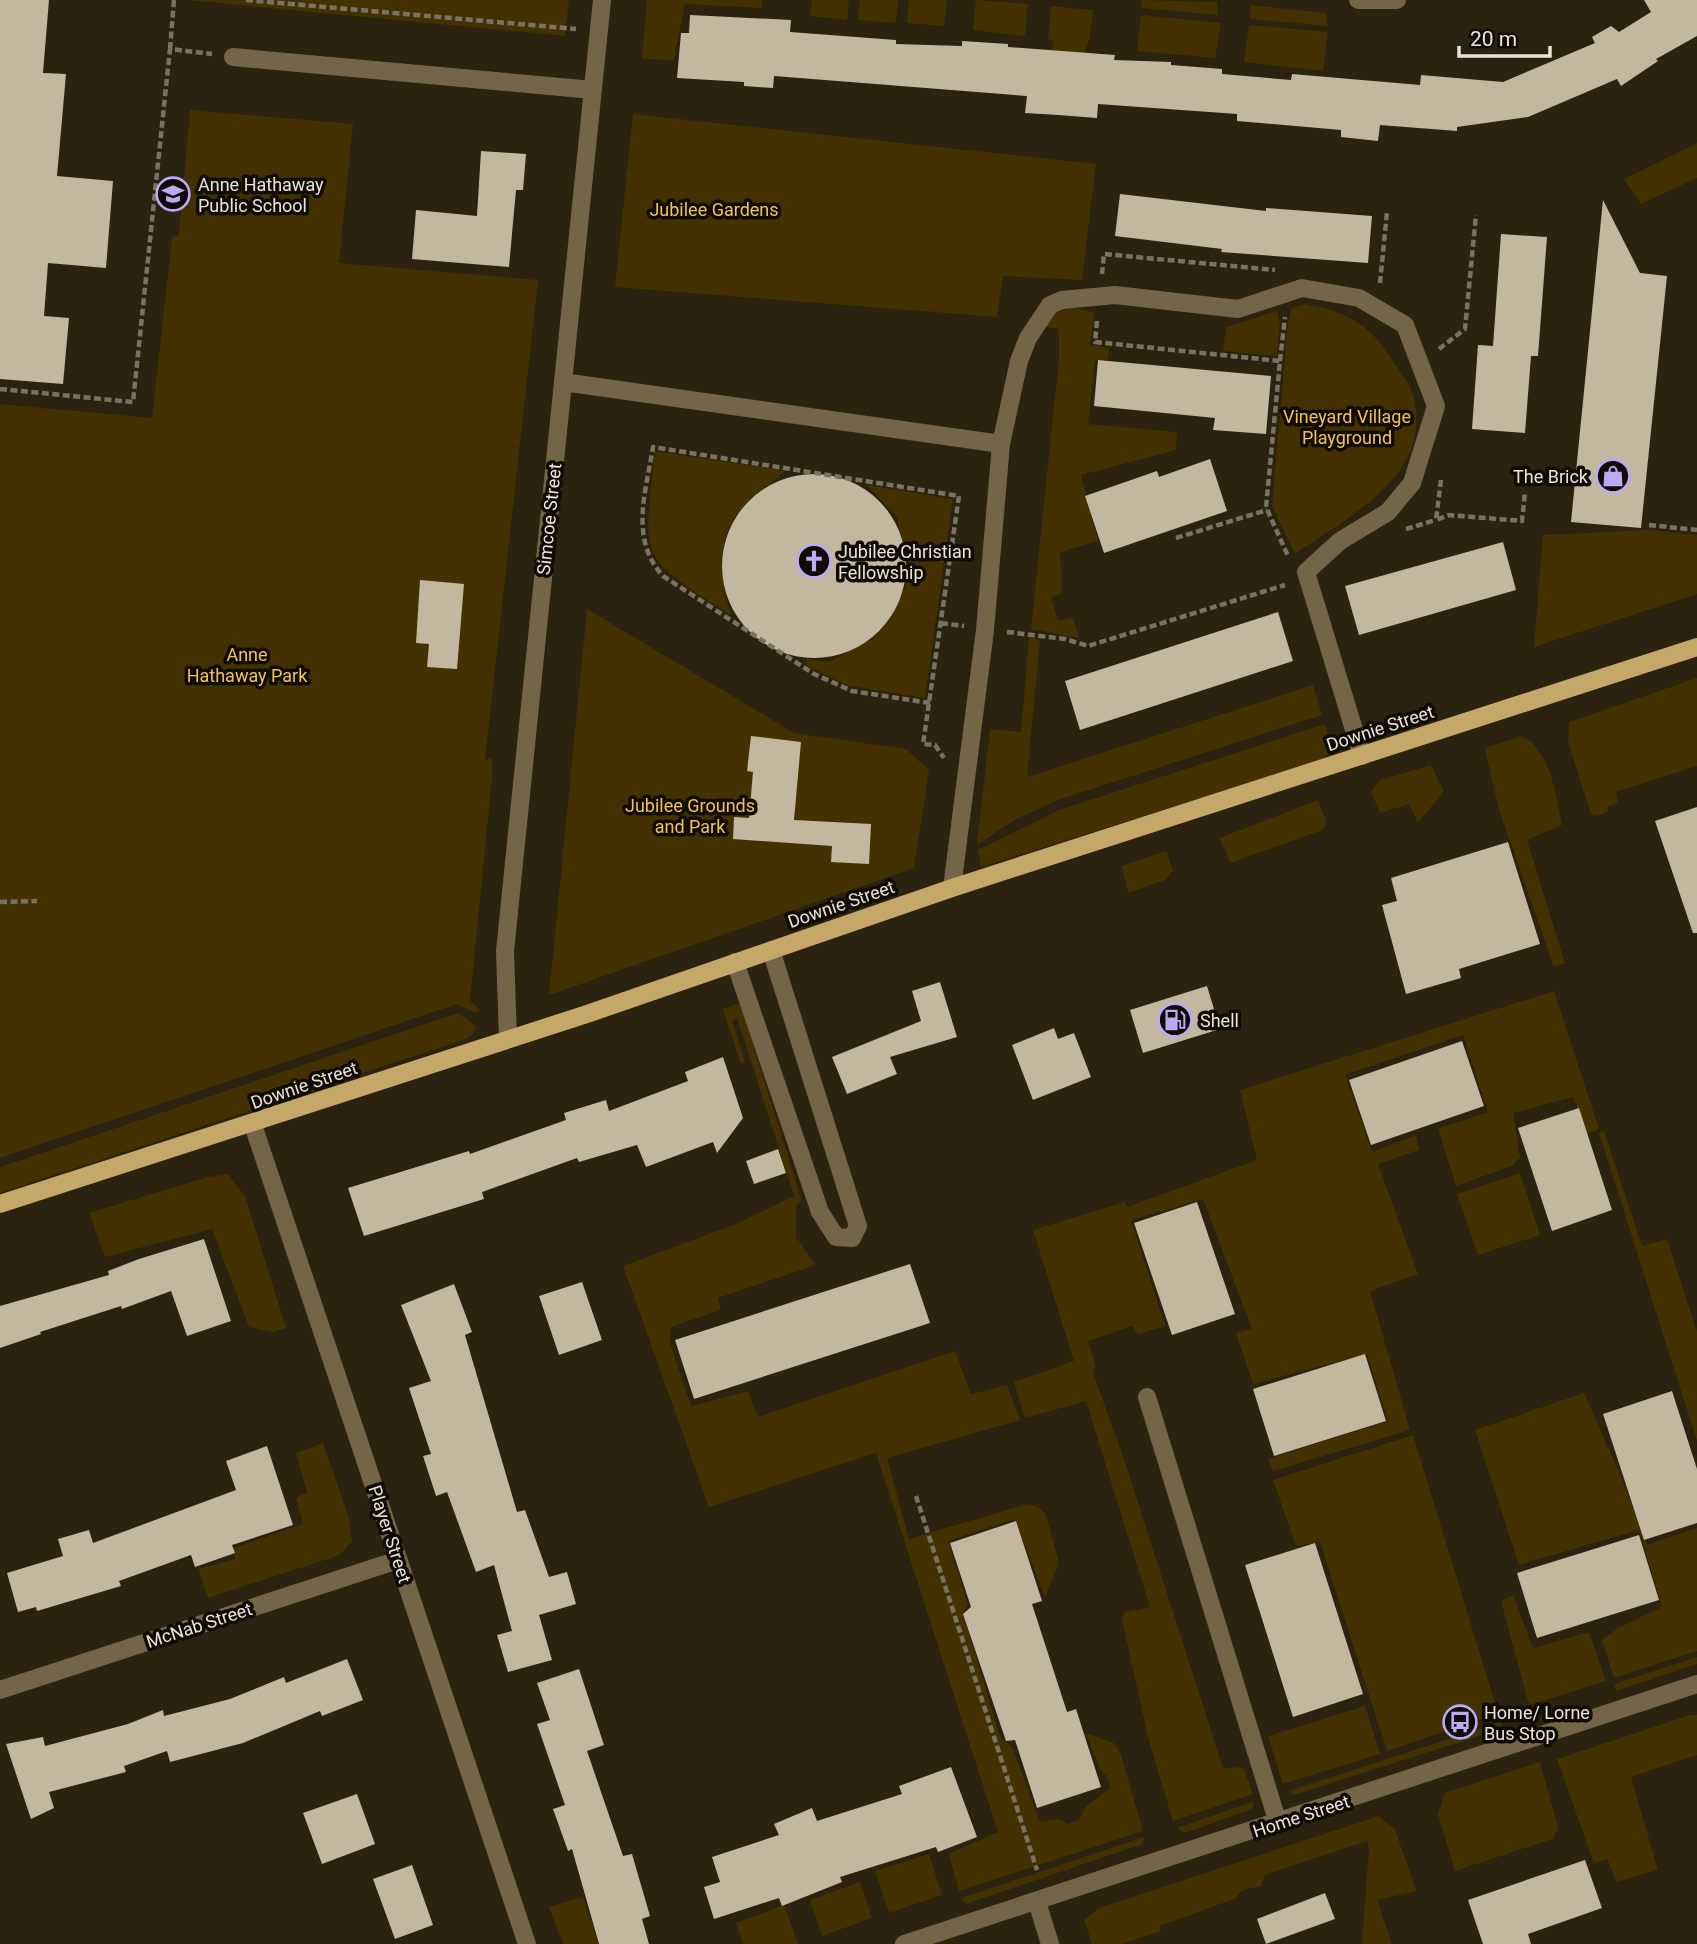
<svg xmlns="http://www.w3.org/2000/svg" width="1697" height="1944" font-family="Roboto,sans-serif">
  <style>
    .green { fill: #443102 }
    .building { fill: #c3b7a0 }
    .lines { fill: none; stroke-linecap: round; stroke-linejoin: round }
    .path { stroke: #7a7363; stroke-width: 4.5; stroke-dasharray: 7 3.5; stroke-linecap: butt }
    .minor { stroke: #746548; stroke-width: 18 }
    .major { stroke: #c5a769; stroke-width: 18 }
    .labels { text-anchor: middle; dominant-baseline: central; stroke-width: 7; stroke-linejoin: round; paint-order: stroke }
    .poi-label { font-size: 18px; fill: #eae4d8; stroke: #100c05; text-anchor: start }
    .park-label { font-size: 18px; fill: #f2c259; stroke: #100c05 }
    .street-label { font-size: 18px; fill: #eae4d8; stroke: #100c05 }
  </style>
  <rect width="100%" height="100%" fill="#2b220f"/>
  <path class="green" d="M187,0H569L565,36Z
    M647,0H762L761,8L685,4L674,60L642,59Z
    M812,0H849L847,20L810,16Z
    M860,0H898L896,23L858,20Z
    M909,0H947L944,26L907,23Z
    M976,0L1028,4L1025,36L973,30Z
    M1142,0L1217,2L1218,15L1141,8Z
    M1251,5L1326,13L1327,26L1250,19Z
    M1051,6L1093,10L1090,37L1078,71L1051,62L1053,41L1048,40Z
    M1141,15L1221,23L1215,58L1137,51Z
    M1249,25L1328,32L1323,71L1244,62Z
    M190,110L353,124L339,263L538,280L485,760L492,758V778L470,1001L481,1011L474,1012L457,1004L0,1158V404L152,418L172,238L179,234Z
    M633,114L1096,164L1082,280L1003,276L997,317L615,287Z
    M1697,143V178L1641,204L1624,179Z
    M1304,304C1347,311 1370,324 1394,363C1400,372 1410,384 1413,395C1435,475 1349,516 1295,554L1272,506L1288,323L1291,309Z
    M1077,308L1094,313L1090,345L1109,348L1108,359L1095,361L1088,424L1177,432L1176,450L1081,475L1098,541L1060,552L1062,593L1051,598L1058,621L1073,618L1079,638L1031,629L1059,358V329L1043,326C1052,313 1061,309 1077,308Z
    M1277,311L1280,323L1277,356L1223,351L1226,327Z
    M655,451L785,471C772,483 754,494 743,507C715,538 719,577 731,615C636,555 643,561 655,451Z
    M867,485L953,499L925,698L846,685L806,665L807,659L829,662L872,639L889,621L905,588L908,563L897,517Z
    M1648,530L1697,535V594L1534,647L1543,535Z
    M587,609L794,733L906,749L929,770L914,868L549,995Z
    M1029,637L1040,640L1027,777L1313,685L1322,715L1061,799L1016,819L977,845L990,729L1021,732Z
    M1697,678V766L1616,792L1618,803L1608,806V811L1597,816L1591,814L1568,742L1569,722Z
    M1325,724L1331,752L1321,760L981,867L978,850L1059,810Z
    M1522,736C1551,751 1556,796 1562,825L1527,840L1565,963L1554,967L1498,807L1485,748Z
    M1431,765L1444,791L1418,823L1409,804L1380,813L1371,792L1378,781Z
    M1318,800L1326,821L1323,830L1230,863L1220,838Z
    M1166,851L1173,871L1165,880L1128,893L1122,866Z
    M1554,991L1599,1129L1588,1134L1573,1097L1513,1113L1520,1157L1512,1166L1456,1186L1438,1129L1488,1112L1463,1035L1345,1075L1372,1152L1416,1135L1419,1150L1378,1164L1418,1274L1370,1291L1410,1430L1273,1471L1268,1459L1388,1421L1367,1354L1253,1384L1236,1333L1252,1329L1203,1199L1131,1220L1165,1326L1138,1334L1132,1326L1088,1341L1096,1366L1093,1373L1124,1459L1223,1768L1243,1767L1253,1794L1173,1821L1149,1741L1122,1620L1125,1612L1150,1607L1086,1401L1025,1418L1014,1382L1074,1361L1033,1230L1125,1202L1127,1207L1257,1160L1240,1090Z
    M740,1003L802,1201L796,1206V1237L816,1265L718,1298L721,1310L671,1327L670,1343L691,1406L748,1391L758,1417L955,1351L971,1394L1007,1385L1020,1420L887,1458L909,1539L1027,1504L1038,1507L1046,1515L1059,1563L1045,1597L1015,1519L948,1541L968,1605L963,1613L1000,1737L1012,1747L1040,1822L1059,1819L1067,1824L1080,1819L1086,1806L1111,1788L1106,1775L1101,1772L1086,1733L1114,1743L1121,1755L1143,1831L959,1891L949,1854L998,1832L876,1453L709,1507L623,1266L736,1224L794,1196L737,1018L732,1021L745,1061L741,1064L723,1009Z
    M458,1013L477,1026L473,1034L463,1040L0,1193V1167Z
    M1604,1131L1642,1246L1667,1239L1697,1332V1441L1599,1133Z
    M1520,1173L1540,1235L1478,1255L1457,1194Z
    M228,1174L245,1196L286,1328L273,1332L249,1327L212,1229L105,1257L89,1213L208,1177Z
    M1584,1393L1622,1479L1647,1545L1697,1528V1651L1614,1678L1602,1640L1618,1628L1662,1607L1639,1530L1519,1565L1475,1430Z
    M1413,1435L1498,1713L1387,1751L1320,1542L1296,1546L1273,1480Z
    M323,1443L349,1518L352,1541L340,1555L208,1598L198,1569L235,1559L234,1548L303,1524L296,1498L307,1492L296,1453Z
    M1513,1595L1533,1648L1589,1632L1606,1681L1529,1705L1501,1601Z
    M1697,1657V1664L1616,1691L1614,1684Z
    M1365,1706L1380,1754L1283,1784L1268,1736Z
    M1690,1715H1697V1755L1631,1777L1658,1870L1617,1882L1607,1859L1594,1863L1557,1759Z
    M1501,1722V1729L1294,1795L1288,1791Z
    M1540,1762L1558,1828L1552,1839L1455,1871L1438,1814L1445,1793Z
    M1254,1801L1252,1809L1185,1833L1177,1828Z
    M1379,1816L1395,1830L1417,1891L1377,1900L1392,1944H1362L1369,1848L1367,1841L1265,1875L1261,1886L1243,1890L1234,1899L1160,1926L1161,1931L1122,1944H1092L1084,1920L1099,1908Z
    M1144,1837L1143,1844L966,1904L961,1898Z
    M929,1854L942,1895L889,1913L875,1871Z
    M860,1882L872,1918L822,1936L810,1900Z
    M583,1897L599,1944H563L549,1907Z
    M784,1905L798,1944H743L736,1923Z"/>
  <path class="building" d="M0,0H49L43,73L66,74L57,176L113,181L106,268L48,263L44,316L69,318L63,384L0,379Z
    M1644,0H1697V36L1656,59L1658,61L1621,86L1617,79L1528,117L1457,127V131L1380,125L1378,141L1341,137V130L1237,121V114L1098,104L1097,118L1058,115L1025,113L1027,96L774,76L773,88L744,86V82L677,78L681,33H689L690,15L791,20L790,32L896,40V44L962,46V41L1008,44V47L1115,55L1114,60L1171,62V65L1222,69V74L1291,80L1292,74L1420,85L1421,75L1503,82L1595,43L1592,37L1611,26L1619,32L1651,12Z
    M481,151L526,154L523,190H516L509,267L412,259L416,210L477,216Z
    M1120,194L1266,211V208L1372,216L1368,263L1221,252L1222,249L1115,236Z
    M1603,200L1640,273L1667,276L1641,528L1571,522Z
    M1501,234L1547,237L1538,356H1531L1525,433L1472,429L1478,345L1493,346Z
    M1098,360L1271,376L1266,434L1213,430L1215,418L1094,406Z
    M1210,459L1227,511L1104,553L1085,496L1157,471L1159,477Z
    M722 566a92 92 0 1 1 184 0a92 92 0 1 1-184 0Z
    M1503,542L1516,590L1359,635L1345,586Z
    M420,580L464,584L457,669L427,667L429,644L416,643Z
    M1278,612L1293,661L1080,730L1065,681Z
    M751,736L801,742L794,820L871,824L869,864L831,862L832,846L733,839L734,817L749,818L753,772L747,771Z
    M1697,807V933H1693L1655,821Z
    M1508,842L1540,944L1459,969L1461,978L1406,994L1382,905L1397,901L1391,878Z
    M940,982L957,1037L890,1057L897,1074L847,1094L832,1057L921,1021L912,991Z
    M1207,986L1220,1029L1143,1053L1130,1010Z
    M1054,1028L1058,1039L1074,1033L1091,1077L1033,1100L1012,1045Z
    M1462,1041L1484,1106L1371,1145L1349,1080Z
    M723,1057L743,1118L717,1153L713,1142L646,1167L637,1145L579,1162L577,1158L482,1192L484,1199L364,1236L348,1188L469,1151L470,1154L566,1120L564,1113L606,1100L609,1111L688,1081L685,1072Z
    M1579,1108L1612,1210L1552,1231L1518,1128Z
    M778,1149L786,1173L754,1184L746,1161Z
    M1197,1202L1235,1314L1172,1335L1134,1223Z
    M204,1239L231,1321L187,1336L171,1291L122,1309L121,1306L40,1332L41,1334L0,1348V1306L109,1275L108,1271L139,1259Z
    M910,1264L930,1323L694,1399L675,1340Z
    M582,1282L602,1340L559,1355L539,1296Z
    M454,1284L472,1332L465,1335L517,1512L525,1510L549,1577L567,1572L576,1604L539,1615L552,1660L508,1672L497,1635L512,1631L494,1565L476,1572L447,1492L436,1496L423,1456L431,1454L409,1388L431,1381L401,1305Z
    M1365,1354L1386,1421L1274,1456L1253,1389Z
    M1672,1391L1697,1469V1523L1644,1540L1603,1414Z
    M267,1446L293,1525L232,1545L235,1553L195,1567L191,1555L119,1581L121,1586L37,1611L36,1607L18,1612L7,1573L63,1556L58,1539L89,1530L93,1543L236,1490L226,1461Z
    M1016,1521L1042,1601L1032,1604L1067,1712L1076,1709L1101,1787L1037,1808L1015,1740L1006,1741L963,1614L971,1607L950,1543Z
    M1639,1535L1659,1600L1537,1638L1517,1573Z
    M1315,1543L1363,1694L1293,1717L1245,1565Z
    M347,1659L363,1700L322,1716L320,1711L243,1743L170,1762L167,1751L124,1766L126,1772L49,1792L54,1808L31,1819L6,1744L43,1737L45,1746L128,1724L163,1710L164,1716L230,1699L284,1677L286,1683Z
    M579,1669L604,1745L587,1751L623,1856L632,1854L650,1916L642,1919L649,1944H599L572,1849L568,1851L553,1809L565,1805L537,1724L550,1720L537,1683Z
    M951,1767L977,1837L938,1852L936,1847L840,1877L842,1882L782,1906L779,1898L714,1919L704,1887L720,1882L712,1857L779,1835L774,1824L812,1808L817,1821L902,1794L899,1786Z
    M357,1794L375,1844L322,1864L303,1813Z
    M1585,1860L1602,1908L1528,1934L1531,1944H1483L1468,1900Z
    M412,1865L433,1925L395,1939L373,1879Z
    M1325,1893L1335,1919L1266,1944L1257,1919Z"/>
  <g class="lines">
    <path class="path" d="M246,0L576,29
      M170,49L174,0
      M1102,274L1104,254L1275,270
      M1380,283L1387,212
      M1097,321L1095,342L1280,361L1266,507L1288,556
      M1439,349L1465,329L1476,215
      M1280,361L1285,317
      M0,389L133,402L170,49L212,54
      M1441,480L1436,520L1449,515L1522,521L1525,491
      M1649,525L1697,530
      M1406,529L1436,520
      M1176,538L1267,510
      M941,623L964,626
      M1007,632L1065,639L1088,646L1285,585
      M930,703L852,691L814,674L663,576C629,539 646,492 653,447L959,496L923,744L935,745L944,758
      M0,902L37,901
      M916,1496L1037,1870"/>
    <path class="minor" d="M1358,0H1397
      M233,57L593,90
      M563,382L1001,444L985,630L952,888
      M1001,444L1019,361L1028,338L1050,305L1062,300L1115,295L1238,309L1302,288L1359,298L1405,325L1436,406L1412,483L1388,512L1340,541L1306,572L1362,756
      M735,962L820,1212L836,1237L852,1238L858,1226L771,950
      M508,1039L505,951L602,0
      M253,1125L527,1944
      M1147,1397L1278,1823
      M0,1690L398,1560
      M1037,1902L1050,1944
      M904,1944L1697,1684"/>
    <path class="major" d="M0,1204L584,1015L952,888L1697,647"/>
  </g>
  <defs>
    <symbol id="school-ring" viewBox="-11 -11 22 22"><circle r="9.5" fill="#100c05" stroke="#bbaaf6" stroke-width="1.5"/><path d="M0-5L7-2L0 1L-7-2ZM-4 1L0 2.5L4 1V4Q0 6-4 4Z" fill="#bbaaf6"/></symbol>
    <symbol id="shop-ring" viewBox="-11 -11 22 22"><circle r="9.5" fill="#100c05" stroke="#bbaaf6" stroke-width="1.5"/><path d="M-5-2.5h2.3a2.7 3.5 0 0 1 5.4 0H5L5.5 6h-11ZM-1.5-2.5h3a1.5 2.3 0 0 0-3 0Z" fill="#bbaaf6"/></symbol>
    <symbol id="church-ring" viewBox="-11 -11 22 22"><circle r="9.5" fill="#100c05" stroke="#bbaaf6" stroke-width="1.5"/><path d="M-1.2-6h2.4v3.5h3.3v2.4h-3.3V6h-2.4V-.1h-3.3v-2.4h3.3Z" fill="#bbaaf6"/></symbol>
    <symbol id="fuel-ring" viewBox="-11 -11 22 22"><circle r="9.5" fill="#100c05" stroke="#bbaaf6" stroke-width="1.5"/><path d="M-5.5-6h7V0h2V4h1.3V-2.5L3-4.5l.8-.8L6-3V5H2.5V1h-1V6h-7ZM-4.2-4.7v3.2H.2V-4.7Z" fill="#bbaaf6"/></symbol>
    <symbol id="bus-ring" viewBox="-11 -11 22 22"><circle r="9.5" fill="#100c05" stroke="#bbaaf6" stroke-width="1.5"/><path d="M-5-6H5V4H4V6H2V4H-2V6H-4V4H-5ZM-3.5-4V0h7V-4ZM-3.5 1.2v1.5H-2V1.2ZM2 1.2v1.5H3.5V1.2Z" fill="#bbaaf6"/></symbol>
  </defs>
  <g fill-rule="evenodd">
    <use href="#school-ring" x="154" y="175" width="38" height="38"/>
    <use href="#shop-ring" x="1594" y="457" width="38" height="38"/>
    <use href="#church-ring" x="795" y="542" width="38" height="38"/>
    <use href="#fuel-ring" x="1156" y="1001" width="38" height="38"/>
    <use href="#bus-ring" x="1441" y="1703" width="38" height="38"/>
  </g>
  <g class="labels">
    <g class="poi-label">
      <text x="198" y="184">Anne Hathaway<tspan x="198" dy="21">Public School</tspan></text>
      <text x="1588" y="476" text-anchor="end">The Brick</text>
      <text x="838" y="551">Jubilee Christian<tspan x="838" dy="21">Fellowship</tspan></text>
      <text x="1200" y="1020">Shell</text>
      <text x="1484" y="1712">Home/ Lorne<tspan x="1484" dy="21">Bus Stop</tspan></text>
    </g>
    <g class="park-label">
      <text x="714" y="209">Jubilee Gardens</text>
      <text x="1347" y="416">Vineyard Village<tspan x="1347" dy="21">Playground</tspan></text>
      <text x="247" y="654">Anne<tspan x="247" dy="21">Hathaway Park</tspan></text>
      <text x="690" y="805">Jubilee Grounds<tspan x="690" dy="21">and Park</tspan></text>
    </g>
    <g class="street-label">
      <text transform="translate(549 519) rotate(-84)">Simcoe Street</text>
      <text transform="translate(1380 728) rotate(-18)">Downie Street</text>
      <text transform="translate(841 904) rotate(-19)">Downie Street</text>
      <text transform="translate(304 1085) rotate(-19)">Downie Street</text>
      <text transform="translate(390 1534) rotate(72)">Player Street</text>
      <text transform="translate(199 1625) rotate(-18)">McNab Street</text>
      <text transform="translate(1301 1816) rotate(-18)">Home Street</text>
    </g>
  </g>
  <path d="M1459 46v10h91v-10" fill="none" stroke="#eae4d8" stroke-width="3.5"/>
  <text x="1470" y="46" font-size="21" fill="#eae4d8" stroke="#100c05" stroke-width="5" paint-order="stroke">20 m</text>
</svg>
